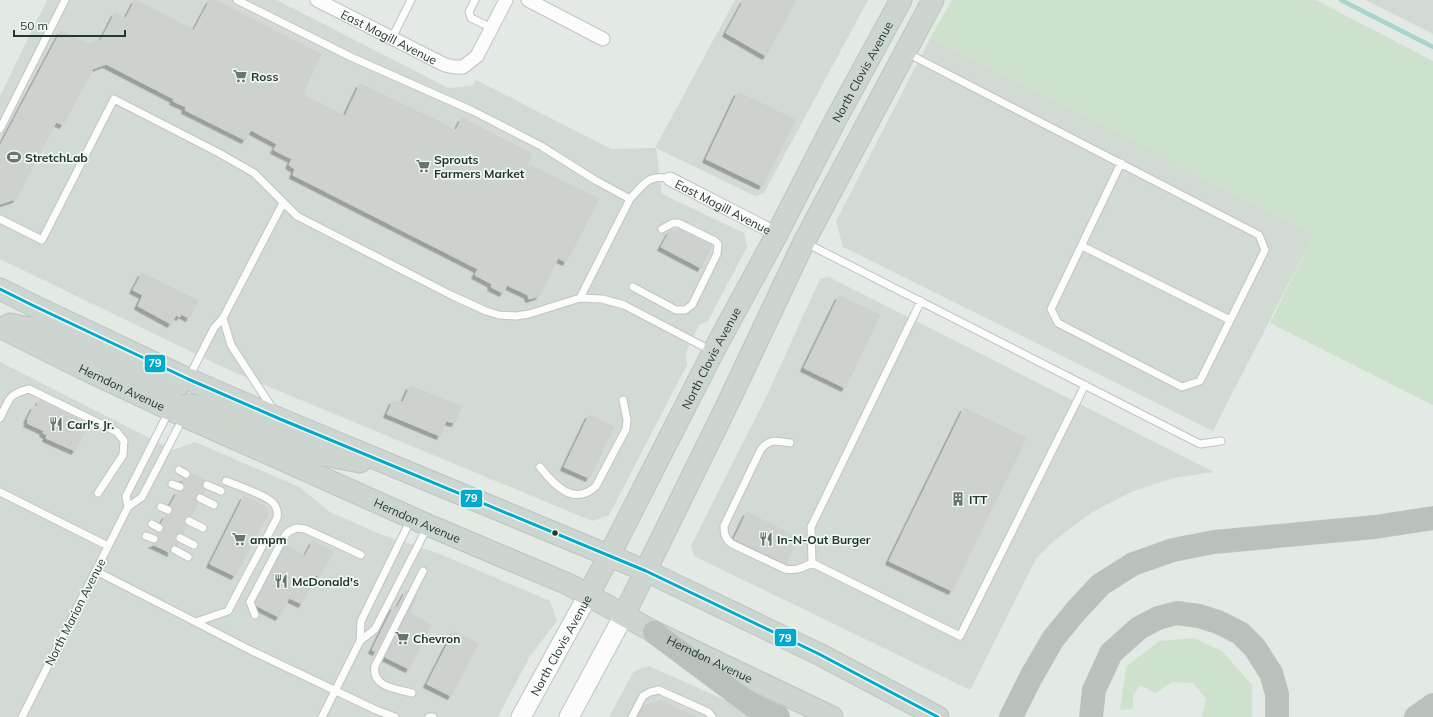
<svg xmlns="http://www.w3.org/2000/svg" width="1433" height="717" font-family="Mulish,sans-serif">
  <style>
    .built { fill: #d1dad3 }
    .green { fill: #cee1cd }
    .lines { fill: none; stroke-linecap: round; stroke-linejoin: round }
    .stream { stroke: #a5d5cc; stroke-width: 4.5 }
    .building { fill: #cdd2cf; stroke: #ccd1cd; filter: url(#shadow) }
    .lane-casing { stroke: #c0c5c1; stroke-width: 9 }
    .street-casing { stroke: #c0c5c1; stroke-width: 15 }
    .secondary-casing { stroke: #bdc5bf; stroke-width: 21 }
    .primary-casing { stroke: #bcc4bf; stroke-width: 23 }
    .highway-casing { stroke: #bcc4bf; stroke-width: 24 }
    .lane { stroke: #fbfcfb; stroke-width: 7 }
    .street { stroke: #fbfcfb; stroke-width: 13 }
    .secondary { stroke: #fbfcfb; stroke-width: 19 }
    .primary { stroke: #cdd5d0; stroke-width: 21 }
    .highway { stroke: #bac1bd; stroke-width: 22 }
    .bus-1-casing { stroke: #f1f7f2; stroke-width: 6 }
    .bus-1 { stroke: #00a9ce; stroke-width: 3 }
    .bus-dot { fill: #223a2c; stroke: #f1f7f2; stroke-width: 1.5 }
    .labels { text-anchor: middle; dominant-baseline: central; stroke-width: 3.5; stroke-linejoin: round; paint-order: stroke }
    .street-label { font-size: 12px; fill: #223a2c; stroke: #f1f7f2 }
    .poi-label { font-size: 12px; font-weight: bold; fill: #223a2c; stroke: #f1f7f2; text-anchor: start }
    .line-badge { stroke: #f1f7f2; stroke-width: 1.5 }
    .badge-label { font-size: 11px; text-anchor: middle; font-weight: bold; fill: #fff }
  </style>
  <defs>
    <filter id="shadow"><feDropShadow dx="-3.5" dy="3.5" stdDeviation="0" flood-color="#0004"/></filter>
  </defs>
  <rect width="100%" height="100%" fill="#e3e9e4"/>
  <path class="built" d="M47,0H277L448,88L472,86L476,80L611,149L655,148L735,0H868L764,193L755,196L656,148L662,194L744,233L747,247L708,321L699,325L686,352L687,365L609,515L592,521L229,370L0,259V96Z
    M1365,0H1433V34Z
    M931,37L1314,234L1213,431L843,247L836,221Z
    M829,277L1214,472L1173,478L1131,492L1091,513L1056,539L1036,559L970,690L694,556L691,546L768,393L820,279Z
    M0,362L173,450L195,442L299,487L330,512L380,534L440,554L550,601L557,621L530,656L498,717H0Z
    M649,666L727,701L761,717H609L634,671Z"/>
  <path class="green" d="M952,0H1316L1433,61V405L1270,323L1314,234L931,37Z
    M1194,638L1222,651L1252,685V717H1202L1206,699L1193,683L1173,682L1155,693L1140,685L1133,696V709L1120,710L1126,667L1159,641Z"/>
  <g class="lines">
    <path class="stream" d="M1341,0L1433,47"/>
  </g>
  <path class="building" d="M135,0L194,30L210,0H215L321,54L302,95L345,116L360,84L456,130L462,118L532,154L527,164L599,199L566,262L558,258L539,296L529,299L528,295L507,285L503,293L491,287L492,284L475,275L478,269L293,175L295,169L289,165L292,159L274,150L277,144L251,130L245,140L185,110L186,107L173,101L174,99L106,64L93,69L63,125L56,122L16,199L0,204V146L61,31L88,44L101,40L115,13L126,18Z
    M744,0H796L766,56L726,33Z
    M738,92L795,120L762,186L706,159Z
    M678,228L712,245L701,268L661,247L670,231L671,230L676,232Z
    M142,273L198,301L189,318L181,314L180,317L176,315L171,324L138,306L143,295L133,290Z
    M839,296L880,315L845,388L804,368Z
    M410,386L461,406L455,423L446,421L440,436L387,414L393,401L403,402Z
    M40,400L82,421L83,425L87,427L75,451L46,438L47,435L43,433L44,431L27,423L29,420H27L34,406L36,407Z
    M964,408L1026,438L952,591L889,561Z
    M589,415L614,427L589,478L564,467Z
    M191,473L205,480L202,485L205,489L203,494L199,493L196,495L195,499L198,503L191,516H188L185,518L184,522L187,525L183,534L179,533L176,535L175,539L178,543L177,545L173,546L171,547V553L152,544H155L158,541L159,538L156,535L157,533L161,532L163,530V526L161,524L166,515H169L172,512L173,509L170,506L178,491L181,492L184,489L185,486L182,482L184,478H188L190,477Z
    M244,496L266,507L268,514L235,576L210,564Z
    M747,512L798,538L786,564L734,539Z
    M313,541L333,552L319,577L316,575L302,604L289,598L279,617L257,606L255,602L285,545L305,556Z
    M406,591H407L376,652L372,650L394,606L397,608Z
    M416,596H417L409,613L431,625L409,669L385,657Z
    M454,631L478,644L451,696L427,684Z
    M661,701L696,717H638L643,706Z"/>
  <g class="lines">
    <defs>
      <path id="lane" d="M237,0L351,57L473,111L541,146L595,180L630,199C643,185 649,173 670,179
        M475,0L469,12L471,18L492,28
        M392,38L411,0
        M907,53L1259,235L1265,250L1200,381L1182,387L1058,323L1051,309L1121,163
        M0,129L65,0
        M0,219L42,240L114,99L219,153L254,173L297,216L451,295L486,311L499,315L516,316L529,314L580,298L602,299L624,305L712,351
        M806,243L1200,444L1221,441
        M1082,246L1230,320
        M633,287L676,310H685L692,305L717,254L718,244L715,241L678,223H673L662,229
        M580,298L630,199
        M921,301L811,527L812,563L960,636L1085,385
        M223,318L231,345L274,411
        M189,377L214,328L223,318L283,203
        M0,418C9,400 8,394 29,389L117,432L124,441L123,455L98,493
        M790,443C776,441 771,438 761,449L724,526C724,534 725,539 732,544L785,569C795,571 802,568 812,563
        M540,467C554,485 574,507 596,486L626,429L627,420L623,400
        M179,470L186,474
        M172,484L180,487
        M207,485L221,491
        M0,492L108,546
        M200,498L214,505
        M128,507L126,496L169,411
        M161,507L168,510
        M189,521L203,528
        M152,524L159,528
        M146,536L154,539
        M180,538L194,545
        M175,550L188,557
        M96,571L252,651L376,710L395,717
        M255,615L250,602L284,537L288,532L296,528L305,529L338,544L361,555
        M196,622L228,611L277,518C278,512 277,507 273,503C266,495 236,485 226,481
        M360,641L361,621L411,519
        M412,693C397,689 371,687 375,666L423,571
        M22,717L128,507L142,497L183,418
        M322,717L360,641L375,629L428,526
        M429,717H433
        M632,717L643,696L650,692L659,690L708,712L712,717"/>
      <g id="street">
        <path id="s1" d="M317,0L445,65L454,67H463L477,56L506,0"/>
        <path d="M528,0L603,39"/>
        <path id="s2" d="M670,179L777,234"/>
      </g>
      <g id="secondary">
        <path id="s3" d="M521,717L588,595"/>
        <path d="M569,717L624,615"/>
      </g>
      <g id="primary">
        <path d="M0,289L32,305L188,379L280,419L646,571L819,654L938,717"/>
        <path d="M10,324L45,331L147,381L166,388L175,387L188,379"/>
        <path id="s4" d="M0,327L82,368L184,416L428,525L570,585L654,632L832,717"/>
        <path d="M170,409L188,405L206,407L313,453L360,462"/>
        <path id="s5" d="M588,595L609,556L713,352L777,234L836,119L901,0"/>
        <path d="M624,615L728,403L804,242L933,0"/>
      </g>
      <path id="highway" d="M654,632L752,705L778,717
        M1011,717L1031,677L1053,639L1075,612L1100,585L1133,564L1173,550L1214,542L1375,527L1433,518
        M1091,717L1094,690L1111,653L1139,628L1158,618L1177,613L1199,616L1218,622L1240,633L1255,648L1271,673L1277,694V717
        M1416,717L1433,705"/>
    </defs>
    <use href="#lane" class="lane-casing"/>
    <use href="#street" class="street-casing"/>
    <use href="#secondary" class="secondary-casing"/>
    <use href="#primary" class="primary-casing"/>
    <use href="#highway" class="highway-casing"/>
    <use href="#lane" class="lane"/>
    <use href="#street" class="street"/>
    <use href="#secondary" class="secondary"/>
    <use href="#primary" class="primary"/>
    <use href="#highway" class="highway"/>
    <defs>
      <path id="bus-1" d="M0,289L32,305L188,379L280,419L646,571L819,654L938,717"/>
    </defs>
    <use href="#bus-1" class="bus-1-casing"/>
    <use href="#bus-1" class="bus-1"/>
  </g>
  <defs>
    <symbol id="supermarket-bare" viewBox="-9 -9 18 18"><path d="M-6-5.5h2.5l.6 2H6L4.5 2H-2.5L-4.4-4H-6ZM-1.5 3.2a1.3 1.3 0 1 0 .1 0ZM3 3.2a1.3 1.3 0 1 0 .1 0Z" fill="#66776c" stroke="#f1f7f2" stroke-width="2.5" paint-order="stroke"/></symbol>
    <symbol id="stadium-bare" viewBox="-9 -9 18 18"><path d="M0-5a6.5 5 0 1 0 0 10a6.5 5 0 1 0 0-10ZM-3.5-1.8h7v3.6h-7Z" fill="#66776c" stroke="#f1f7f2" stroke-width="2.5" paint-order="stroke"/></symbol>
    <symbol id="restaurant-bare" viewBox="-9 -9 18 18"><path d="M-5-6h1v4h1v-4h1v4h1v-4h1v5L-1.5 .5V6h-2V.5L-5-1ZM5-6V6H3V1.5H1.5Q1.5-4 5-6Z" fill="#66776c" stroke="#f1f7f2" stroke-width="2.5" paint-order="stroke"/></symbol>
    <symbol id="building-bare" viewBox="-9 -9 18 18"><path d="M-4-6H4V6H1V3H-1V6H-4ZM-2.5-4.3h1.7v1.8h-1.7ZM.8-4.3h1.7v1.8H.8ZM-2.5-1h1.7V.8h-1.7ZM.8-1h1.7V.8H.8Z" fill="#66776c" stroke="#f1f7f2" stroke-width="2.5" paint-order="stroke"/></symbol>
  </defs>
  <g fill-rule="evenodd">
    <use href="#supermarket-bare" x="230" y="66" width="20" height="20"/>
    <use href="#stadium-bare" x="4" y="147" width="20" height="20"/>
    <use href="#supermarket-bare" x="413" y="156" width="20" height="20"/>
    <use href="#restaurant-bare" x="46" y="414" width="20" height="20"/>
    <use href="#building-bare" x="948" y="489" width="20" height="20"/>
    <use href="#supermarket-bare" x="229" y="529" width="20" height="20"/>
    <use href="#restaurant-bare" x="756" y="529" width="20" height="20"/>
    <use href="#restaurant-bare" x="271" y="571" width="20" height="20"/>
    <use href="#supermarket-bare" x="392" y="628" width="20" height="20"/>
  </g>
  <circle class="bus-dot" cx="555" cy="533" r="3.5"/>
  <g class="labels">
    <g class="street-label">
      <text stroke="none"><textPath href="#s1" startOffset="81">East Magill Avenue</textPath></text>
      <text stroke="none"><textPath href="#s5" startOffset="591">North Clovis Avenue</textPath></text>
      <text stroke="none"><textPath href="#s2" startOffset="60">East Magill Avenue</textPath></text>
      <text stroke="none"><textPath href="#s5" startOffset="267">North Clovis Avenue</textPath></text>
      <text stroke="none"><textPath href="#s4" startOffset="136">Herndon Avenue</textPath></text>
      <text stroke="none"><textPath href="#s4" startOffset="460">Herndon Avenue</textPath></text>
      <text transform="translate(75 612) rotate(-63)">North Marion Avenue</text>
      <text stroke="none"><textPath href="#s3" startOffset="82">North Clovis Avenue</textPath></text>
      <text stroke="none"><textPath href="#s4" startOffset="784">Herndon Avenue</textPath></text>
    </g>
    <g class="poi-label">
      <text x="251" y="76">Ross</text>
      <text x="25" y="157">StretchLab</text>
      <text x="434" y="159">Sprouts<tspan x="434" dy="14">Farmers Market</tspan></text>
      <text x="67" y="424">Carl's Jr.</text>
      <text x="969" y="499">ITT</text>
      <text x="250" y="539">ampm</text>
      <text x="777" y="539">In-N-Out Burger</text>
      <text x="292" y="581">McDonald's</text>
      <text x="413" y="638">Chevron</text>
    </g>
  </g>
  <g class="line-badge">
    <rect x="144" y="354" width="22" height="19" rx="4" fill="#00a9ce"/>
    <rect x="460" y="489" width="23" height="19" rx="4" fill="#00a9ce"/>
    <rect x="774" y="628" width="23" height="19" rx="4" fill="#00a9ce"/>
  </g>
  <g class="badge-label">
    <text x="155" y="367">79</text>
    <text x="471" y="502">79</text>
    <text x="785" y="642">79</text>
  </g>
  <path d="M14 30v6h111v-6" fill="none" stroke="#223a2c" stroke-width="2"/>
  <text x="20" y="30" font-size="12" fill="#223a2c" stroke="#f1f7f2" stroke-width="3" paint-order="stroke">50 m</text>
</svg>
